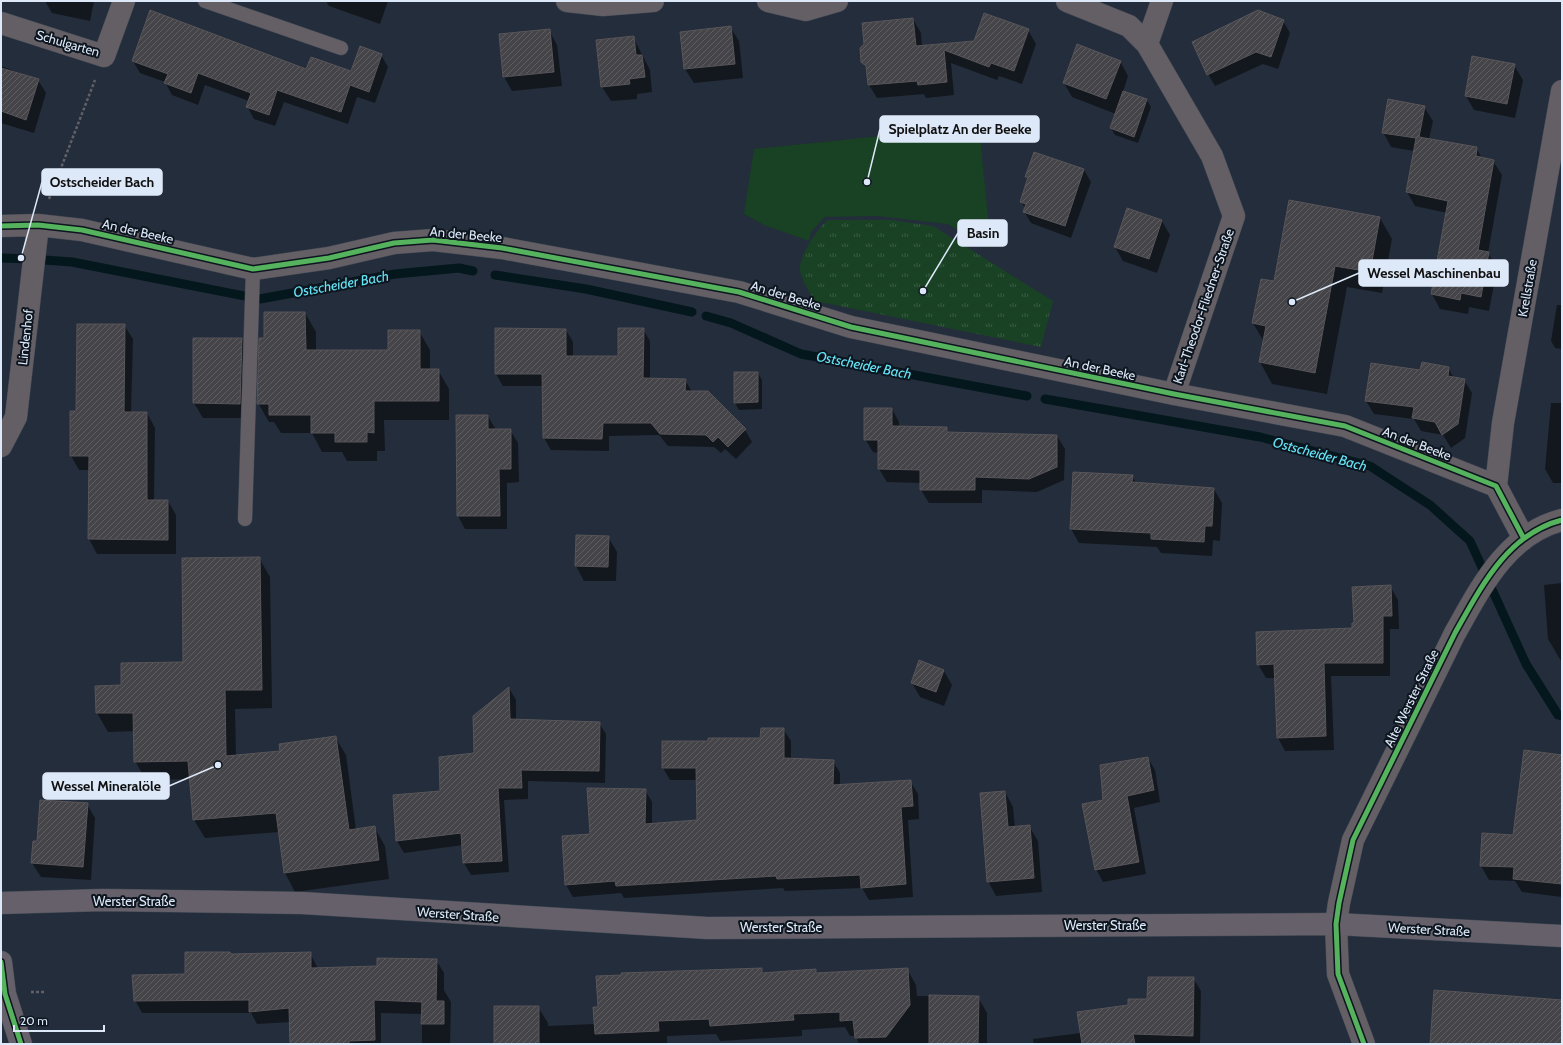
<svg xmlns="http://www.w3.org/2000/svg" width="1563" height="1045" font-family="Cabin,sans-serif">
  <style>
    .grass { fill: url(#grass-tufts) }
    .park { fill: #194123 }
    .shadow { fill: #0007 }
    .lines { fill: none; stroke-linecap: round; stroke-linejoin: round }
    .stream { stroke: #03171c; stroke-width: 9 }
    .building { fill: url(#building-hatch); stroke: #585559 }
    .lane-casing { stroke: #404854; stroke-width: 15 }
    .street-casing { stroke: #404854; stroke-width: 23 }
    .secondary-casing { stroke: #404854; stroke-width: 23 }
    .path { stroke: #616066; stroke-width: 2.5; stroke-dasharray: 3 2; stroke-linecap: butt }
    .lane { stroke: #645e65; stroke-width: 14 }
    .street { stroke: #645e65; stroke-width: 22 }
    .secondary { stroke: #656069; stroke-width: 22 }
    .cycleway-casing { stroke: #0d151f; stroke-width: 8 }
    .cycleway { stroke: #56b35d; stroke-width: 5 }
    .labels { text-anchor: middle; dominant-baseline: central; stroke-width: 4; stroke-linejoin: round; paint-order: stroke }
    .street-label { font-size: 13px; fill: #dde8f8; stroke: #0d151f }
    .water-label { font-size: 14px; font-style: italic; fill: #64e4f5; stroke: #0d151f }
    .leader { fill: none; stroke: #dde8f8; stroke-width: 1.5 }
    .callout-dot { fill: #dde8f8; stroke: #0d151f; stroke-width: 1.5 }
    .callout { fill: #dde8f8; stroke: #dde8f8; stroke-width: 1.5 }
    .callout-label { font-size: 14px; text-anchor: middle; font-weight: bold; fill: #111 }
  </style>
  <defs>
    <pattern id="grass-tufts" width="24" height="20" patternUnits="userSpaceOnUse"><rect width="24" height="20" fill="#194123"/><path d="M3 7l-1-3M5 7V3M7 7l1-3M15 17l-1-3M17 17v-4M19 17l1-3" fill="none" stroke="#3a5c44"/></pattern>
    <pattern id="building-hatch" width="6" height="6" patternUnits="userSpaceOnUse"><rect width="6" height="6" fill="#454448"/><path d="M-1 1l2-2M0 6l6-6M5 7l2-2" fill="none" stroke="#5f5f63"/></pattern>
  </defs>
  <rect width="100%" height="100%" fill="#242d3b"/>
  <path class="grass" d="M828,220H891L933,226L1053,301L1041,347L815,301C809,291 802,282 800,270C798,258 818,227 828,220Z"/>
  <path class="park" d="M979,126L991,248L947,224L878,216L825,217L811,232L809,241L764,225L744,214L754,149Z"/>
  <path class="shadow" d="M45,1H94L90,21L52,13Z
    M326,1H388L380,24L329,6Z
    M913,19L921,33L922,47L974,42L1028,30L1036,44L1022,84L999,76L997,80L951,63L954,95L926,98L924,94L877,98L869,85L868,71L862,61Z
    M1283,21L1290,33L1278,69L1263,64L1215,86L1208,74Z
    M730,27L739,41L743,78L694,83L685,69Z
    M549,30L557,45L562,86L512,91L504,77Z
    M633,37L650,70L652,92L637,94V99L611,101L602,87Z
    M381,55L388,67L375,103L357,97L348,124L284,102L275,126L254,119L247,106L249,101L205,85L198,105L172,95L165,82L140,73L133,61L351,72Z
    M1120,61L1128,76L1123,92L1147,100L1151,107L1138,143L1115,135L1111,128L1116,114L1072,97L1064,83Z
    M1514,65L1523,80L1515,118L1474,110L1466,96Z
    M1,66L38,80L46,93L34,133L1,123Z
    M1424,107L1433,121L1429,139L1476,148L1482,158L1493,161L1502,175L1488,253L1497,268L1489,311L1469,307L1468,314L1440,309L1432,294L1447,213L1415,206L1407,192L1414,151L1391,147L1383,132Z
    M1035,153L1084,170L1091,182L1071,238L1031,223L1024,211L1025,208L1021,201L1028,180L1026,176Z
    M1380,218L1392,239L1382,293L1347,287L1327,394L1272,384L1260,362L1264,342L1253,323L1275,282Z
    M1162,221L1170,235L1157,273L1123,261L1115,247Z
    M1557,305H1562V349L1555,348L1551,341Z
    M305,313L316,332V351H389L419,331L430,350V370H438L449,389V420H384L385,451H377V461H347L342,452H322L312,433H281L274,422H269L258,403L265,339Z
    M124,325L133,339L131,413H147L155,428L154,501H168L176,515V554H97L89,539V470H79L71,456L77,412Z
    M643,329L650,341V380H685L692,392H708L745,430L752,442L736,459L725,449L721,453L714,447L668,446L659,435L609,436V451L551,450L544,438L543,386H503L496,374L566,330L573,342V357H619Z
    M194,339H242L250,353L248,418H203L194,403Z
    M1448,368L1454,378L1464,380L1472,393L1465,438L1451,448L1443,435L1421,431L1414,419L1374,414L1366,401Z
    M758,373L762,380V409L739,410L735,403Z
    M1551,403H1562V483H1553L1545,469Z
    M892,409L899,422V427L946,428L949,433L1057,436L1065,449L1064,480L1037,492L982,490V503H929L921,490V483L887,482L879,469V453L873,452L865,439Z
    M488,416L496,430H510L518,443L519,482L507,483V529H465L458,516Z
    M1132,476L1136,483L1214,489L1222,503L1220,541L1213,540L1212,556L1161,553L1157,547L1079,543L1071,529Z
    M608,537L617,552L616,581H584L576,566Z
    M259,558L270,577L272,708L235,709L236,756L281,751L335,737L346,755L356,830L374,827L385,846L389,879L295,892L285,873L279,832L205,838L194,820L191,779L146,780L135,761V731L108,732L97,713L96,687L122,686L184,663Z
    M1562,583V660L1561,661L1548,639L1544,585Z
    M1390,586L1398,600L1399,629H1390V676H1331L1334,750L1285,751L1278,738L1275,678H1266L1258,664L1353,629L1355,624Z
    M944,671L952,685L944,706L920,697L912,683Z
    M509,688L516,700V720L599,723L606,734L605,783L528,781V799L504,800L509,872L471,875L464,863L463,845L404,853L397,841L394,796L441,792L475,754L474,717Z
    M783,729L791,741V759L833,761L840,773V785L910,781L918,794L919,819L908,820L913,897L869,900L862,888L785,891L783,888L624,898L621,893L573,897L566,885L591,835L645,790L652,802V824L698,821L697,780H670L663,768V742H709L761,739Z
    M1562,756V897L1522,892L1515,881L1489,880L1481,866L1514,836Z
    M1148,758L1155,770L1160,802L1134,808L1146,874L1103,882L1096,869L1104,801Z
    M1005,792L1013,807L1015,828L1029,826L1038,841L1042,892L996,896L988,881Z
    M87,804L95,818L91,880L41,877L32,863Z
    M310,953L318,969L379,967L436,960L444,973V990L451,1002L450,1044H422V1014L381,1013V1044H292L291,1022L257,1024L251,1013H142L135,1000L231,955Z
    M761,969L764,974L815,970L818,974L907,969L916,985L917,996L978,997L987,1013V1044H859L856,1036H850L845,1027L802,1030V1036L720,1041L716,1034L667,1036V1044H495L538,1007L548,1023V1026L595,1024Z
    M1193,978L1201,991L1200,1044H1034L1033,1039L1081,1033L1129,1006L1148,1000Z"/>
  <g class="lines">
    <path class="stream" d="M1,258L32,259
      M44,260L72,262L260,299L395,274L459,268L473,271
      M495,275L586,289L692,312
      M706,316L731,323L801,354L1027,396
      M1045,399L1260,437L1370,466L1430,505L1470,541L1526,664L1558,715L1562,716"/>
  </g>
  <path class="building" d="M150,10L306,69L311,57L351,71L360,46L382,54L369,92L350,85L341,112L277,90L269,115L246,107L251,93L198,73L191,93L164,83L168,74L132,61Z
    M1258,10L1284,20L1271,57L1256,52L1207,75L1192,42Z
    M984,13L1029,29L1014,71L991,63L989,67L944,50L947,82L918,85L917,81L868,85L866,66L861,62L860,48L864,44L862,23L913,18L916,46L974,41Z
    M731,26L735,64L684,69L680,32Z
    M550,29L554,72L503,77L499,34Z
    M634,36L636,55H642L645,77L629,79L630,84L601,87L596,40Z
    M1077,44L1121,61L1106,99L1063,83Z
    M1472,56L1515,64L1507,104L1465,96Z
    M1,68L39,79L26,120L1,111Z
    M1123,91L1147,99L1134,137L1110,128Z
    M1388,99L1425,106L1419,137L1477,147L1476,156L1494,160L1478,250L1489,252L1481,297L1461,293L1460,300L1431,294L1448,201L1406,192L1416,138L1382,133Z
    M1034,152L1084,169L1065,226L1023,212L1026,204L1020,202L1028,177H1025Z
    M1289,200L1380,217L1370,272L1335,266L1315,373L1259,362L1266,326L1252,323L1261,279L1274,281Z
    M1127,208L1162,220L1149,259L1114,247Z
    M264,312H305L306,350H388V330H420V369H439V401H374V433L367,432V442H335V433H311V415H269V404H257L259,338H264Z
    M77,324H125L124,412H147V500H168V540L88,539L89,456H70V411H76Z
    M495,328L566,329V356H618V328H644L643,378L686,379L685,391H708L746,429L728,447L718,437L713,442L706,435L660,434L651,423H603L602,439L543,438L542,374H495Z
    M193,338H242L240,404L193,403Z
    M1422,362L1449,367L1448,376L1465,379L1458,424L1442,435L1435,422L1412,418L1414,407L1365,401L1371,363L1420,370Z
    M734,372H758V402L734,403Z
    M864,408H892V426L947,427V432L1057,435V467L1029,479L975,477V490H920V470L878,469V440H864Z
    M456,415H488V429H511V469H499L500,516H457Z
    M1073,472L1133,475L1132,482L1214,488L1212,526H1205L1204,542L1151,539V533L1070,529Z
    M576,535L609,536L608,567L575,566Z
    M260,557L262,690H225L226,756L280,751L279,744L336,736L349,830L375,826L379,860L284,873L276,813L193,820L188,761L134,762L133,713H96L95,686L121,685V663L183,662L182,558Z
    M1391,585L1392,616H1383V663H1324L1326,736L1277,738L1274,664L1257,665L1256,632L1352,628V623H1354L1352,587Z
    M919,660L944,670L936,692L911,683Z
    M509,687L510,719L600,722L599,771L521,770L522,788H498L502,861L463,863L461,833L396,841L393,795L440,791L439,757L474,753L473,716Z
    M761,728H784V758L834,760L833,785L911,780L913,806L901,807L906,884L861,888L860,875L777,879L776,876L616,886L615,881L565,885L562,836L590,834L587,788L646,789L645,824L697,820L696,768H662V741H708V738H760Z
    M1524,750L1562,755V884L1513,879L1514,867L1480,866L1482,833L1513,835Z
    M1148,757L1154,790L1127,796L1139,862L1095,870L1082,804L1103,800L1100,765Z
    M1005,791L1008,827L1030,825L1034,878L987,882L980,793Z
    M40,800L88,803L83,867L31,863L33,841H37Z
    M185,952H230L231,954L311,952V968L377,966V958L437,959L436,1001H444V1024H421L422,1002L374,1000L375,1040L349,1041V1044H290L289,1008L249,1012V1000L134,1001L132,975L185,974Z
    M762,968V973L816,969V973L908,968L910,1005L886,1037L855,1038L853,1020L840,1021V1012L793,1014L794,1020L710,1026L709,1019L658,1021L659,1031L595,1034L593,1007H598L596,976L622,975L621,973Z
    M1148,977H1194L1193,1036L1133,1034L1135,1044H1082L1077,1012L1128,1005V999H1147Z
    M1434,990L1562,1000V1044H1430Z
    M929,995L979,996L978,1044H929Z
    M494,1006H539V1044H494Z"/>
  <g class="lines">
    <defs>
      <path id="lane" d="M205,1L341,48
        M245,519L253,269"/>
      <path id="street" d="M567,1L603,5L653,1
        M768,1L806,10L837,1
        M1067,1L1129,26L1147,44
        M1162,1L1147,44L1212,156L1234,216L1174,394
        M1,23L104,56L124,1
        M1,226L38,225L82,230L253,269L329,258L394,243L433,240L502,248L739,292L851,327L1174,394L1345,426L1496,486L1523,537
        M1,446L16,417L38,225
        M1496,486L1503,423L1562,91
        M1364,1044L1338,974L1336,924L1339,903L1353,840L1455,633C1481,587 1507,534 1562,520"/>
      <path id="secondary" d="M1,903L103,900L302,903L707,928L1336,924L1562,936
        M1,962L5,994L21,1044"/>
    </defs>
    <use href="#lane" class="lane-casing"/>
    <use href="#street" class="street-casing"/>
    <use href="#secondary" class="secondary-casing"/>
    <path class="path" d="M49,199L95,80
      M31,992H45"/>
    <use href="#lane" class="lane"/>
    <use href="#street" class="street"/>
    <use href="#secondary" class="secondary"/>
    <defs>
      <path id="cycleway" d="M1,226L38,225L82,230L253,269L329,258L394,243L433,240L502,248L739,292L851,327L1174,394L1345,426L1496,486L1523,537
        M1,962L5,994L21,1044
        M1364,1044L1338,974L1336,924L1339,903L1353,840L1455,633C1481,587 1507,534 1562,520"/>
    </defs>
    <use href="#cycleway" class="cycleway-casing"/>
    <use href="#cycleway" class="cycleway"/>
  </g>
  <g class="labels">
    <g class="street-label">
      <text transform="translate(68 43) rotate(16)">Schulgarten</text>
      <text transform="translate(138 231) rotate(13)">An der Beeke</text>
      <text transform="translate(466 234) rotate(5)">An der Beeke</text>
      <text transform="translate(1527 288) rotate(-80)">Krellstraße</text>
      <text transform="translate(786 295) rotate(17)">An der Beeke</text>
      <text transform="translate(1203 306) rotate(-71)">Karl-Theodor-Fliedner-Straße</text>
      <text transform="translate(25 337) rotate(-84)">Lindenhof</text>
      <text transform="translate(1100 368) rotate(12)">An der Beeke</text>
      <text transform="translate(1417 443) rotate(21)">An der Beeke</text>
      <text transform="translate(1411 698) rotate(-64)">Alte Werster Straße</text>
      <text x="134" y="901">Werster Straße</text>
      <text transform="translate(458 914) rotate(4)">Werster Straße</text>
      <text x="1105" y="925">Werster Straße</text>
      <text x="781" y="927">Werster Straße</text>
      <text transform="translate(1429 929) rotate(3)">Werster Straße</text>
    </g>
    <g class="water-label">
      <text transform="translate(341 284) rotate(-10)">Ostscheider Bach</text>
      <text transform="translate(864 365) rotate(11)">Ostscheider Bach</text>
      <text transform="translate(1320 454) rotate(15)">Ostscheider Bach</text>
    </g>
  </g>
  <path class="leader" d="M867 182L880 129M21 258L42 182M923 291L958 233M1292 302L1359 273M218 765L169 786"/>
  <g class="callout-dot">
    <circle cx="867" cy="182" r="4"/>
    <circle cx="21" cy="258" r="4"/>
    <circle cx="923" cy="291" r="4"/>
    <circle cx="1292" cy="302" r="4"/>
    <circle cx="218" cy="765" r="4"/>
  </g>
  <g class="callout">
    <rect x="880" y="116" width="159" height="26" rx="4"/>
    <rect x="42" y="169" width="120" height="26" rx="4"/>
    <rect x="958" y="220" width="49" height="26" rx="4"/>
    <rect x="1359" y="260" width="149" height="26" rx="4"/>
    <rect x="43" y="773" width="126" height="26" rx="4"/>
  </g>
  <g class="callout-label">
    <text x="960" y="134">Spielplatz An der Beeke</text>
    <text x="102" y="187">Ostscheider Bach</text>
    <text x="983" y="238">Basin</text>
    <text x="1434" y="278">Wessel Maschinenbau</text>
    <text x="106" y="791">Wessel Mineralöle</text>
  </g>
  <rect width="1563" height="1045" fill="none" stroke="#dde8f8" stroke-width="4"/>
  <path d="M14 1025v6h90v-6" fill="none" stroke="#dde8f8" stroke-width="2"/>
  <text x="20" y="1025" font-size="12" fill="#dde8f8" stroke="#0d151f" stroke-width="3" paint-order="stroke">20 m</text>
</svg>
